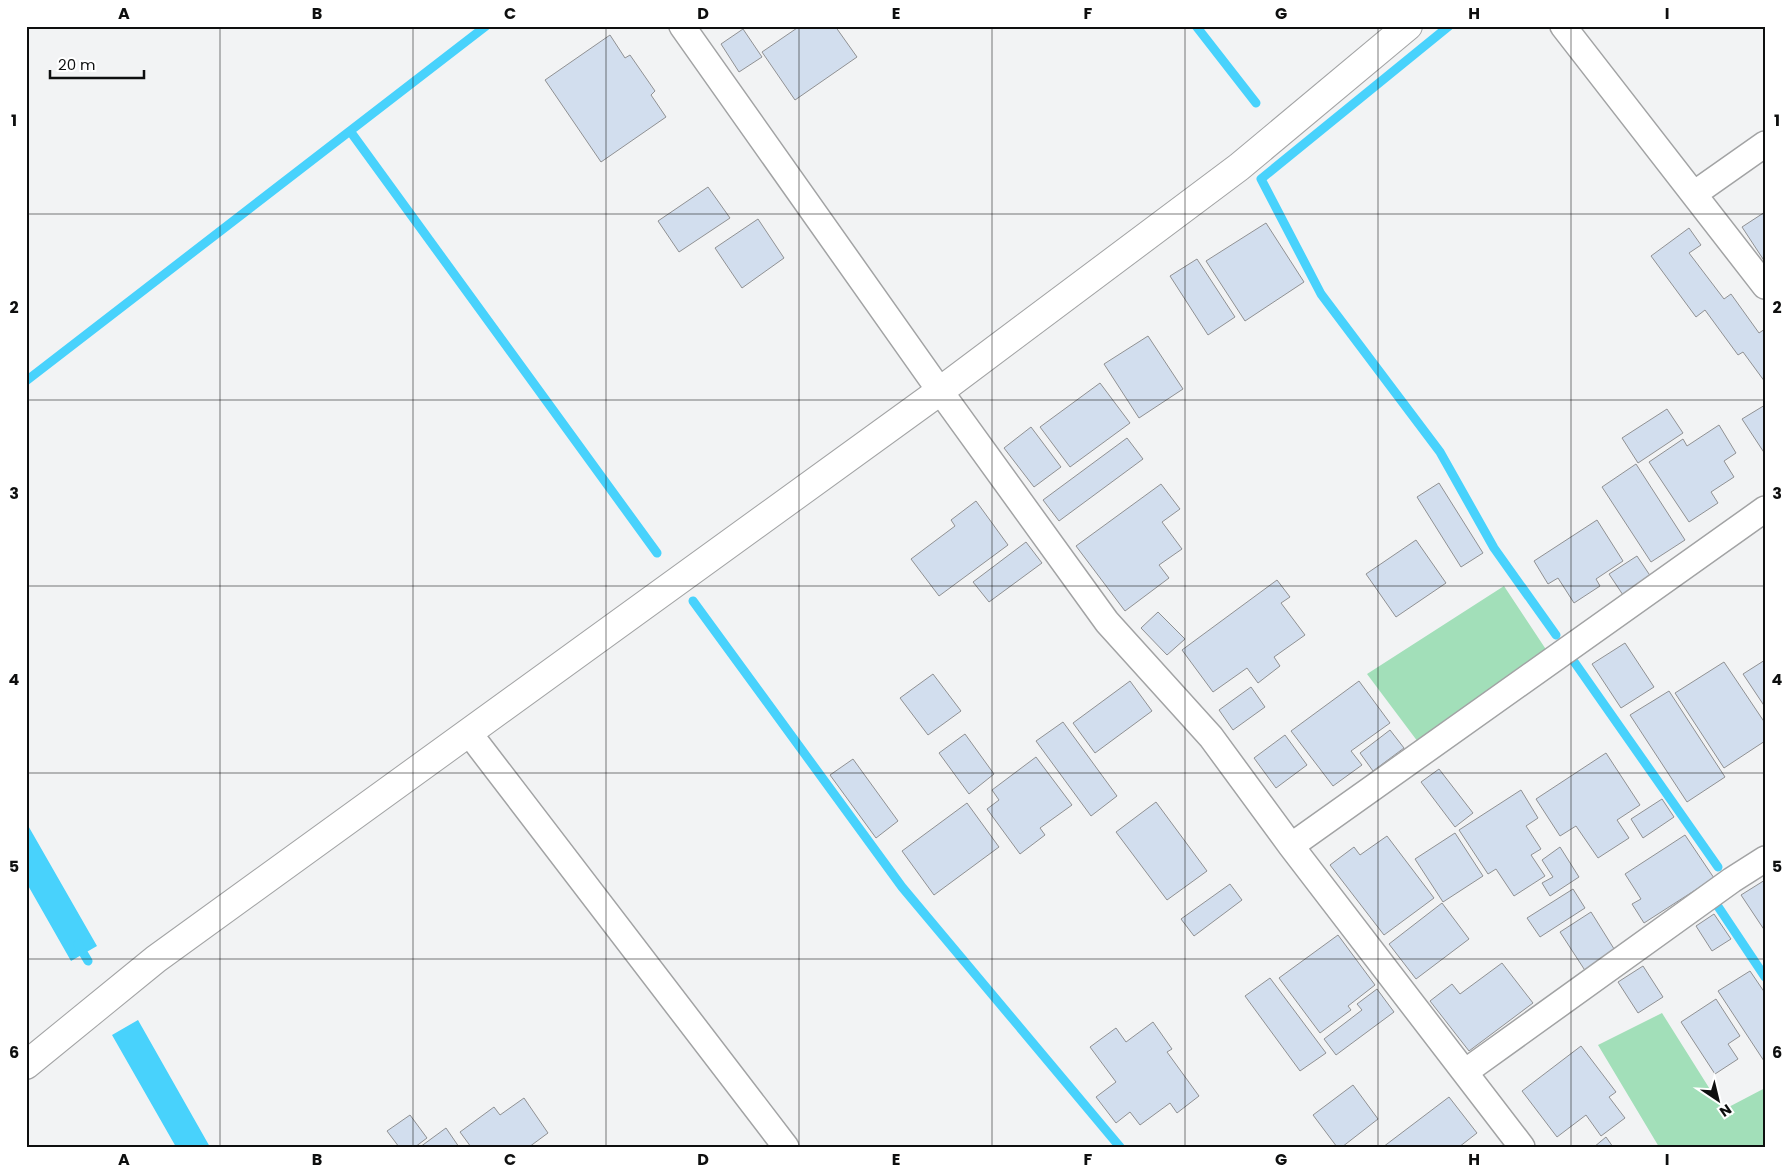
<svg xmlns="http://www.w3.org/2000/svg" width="1791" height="1173" font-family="Poppins,sans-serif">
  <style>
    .green { fill: #a2dfb9 }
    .water { fill: #48d2fc }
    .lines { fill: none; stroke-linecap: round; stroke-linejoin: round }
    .stream { stroke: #48d2fc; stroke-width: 9 }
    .building { fill: #d2deee; stroke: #909193 }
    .street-casing { stroke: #a2a3a4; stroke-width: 28 }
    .secondary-casing { stroke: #a2a3a4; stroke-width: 30 }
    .street { stroke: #fff; stroke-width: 25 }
    .secondary { stroke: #fff; stroke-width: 28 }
    .grid { fill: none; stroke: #0e0f0f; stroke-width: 1; stroke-opacity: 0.55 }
    .neatline { fill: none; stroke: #0e0f0f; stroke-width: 2 }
    .grid-label { font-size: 16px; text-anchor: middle; font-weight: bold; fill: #0e0f0f }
  </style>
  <rect width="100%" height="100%" fill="#f2f3f4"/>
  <path class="green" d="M1504,586L1547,651L1418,742L1367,674Z
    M1662,1013L1723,1110L1765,1088V1147H1659L1598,1045Z"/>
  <path class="water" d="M26,822L97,946L71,961L26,882Z
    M138,1020L210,1147H176L112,1035Z"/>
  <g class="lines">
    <path class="stream" d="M1196,26L1256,103
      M1449,26L1261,179L1321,294L1440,452L1494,548L1556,635
      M350,131L657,553
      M26,381L486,26
      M693,601L902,887L1120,1147
      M1575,663L1718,867
      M1717,905L1765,977
      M78,944L88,961"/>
  </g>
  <path class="building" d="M800,26H835L857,57L795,100L762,52Z
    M743,29L762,57L739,72L721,44Z
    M610,35L625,58L630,55L655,91L651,95L666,117L601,162L545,80Z
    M708,187L730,218L679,252L658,221Z
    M1765,212V262L1742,227Z
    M758,219L784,258L742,288L715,248Z
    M1266,223L1304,282L1245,321L1206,261Z
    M1689,228L1701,245L1689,253L1724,299L1731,294L1759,333L1765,329V382L1743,352L1738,355L1705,310L1696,317L1651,256Z
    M1197,259L1235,317L1208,335L1170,276Z
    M1148,336L1183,389L1139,418L1104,364Z
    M1100,383L1130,423L1070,467L1040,427Z
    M1765,405V454L1742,419Z
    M1667,409L1683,433L1638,463L1622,438Z
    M1719,425L1736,453L1724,461L1734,477L1711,492L1718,503L1689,522L1649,462L1683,439L1687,446Z
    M1031,427L1061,467L1034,487L1004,448Z
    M1127,438L1143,459L1059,521L1043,500Z
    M1636,464L1685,540L1651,562L1602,487Z
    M1439,483L1483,553L1461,567L1417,497Z
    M1161,484L1180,509L1162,522L1182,549L1159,565L1169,578L1125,611L1076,546Z
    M976,501L1008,545L939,596L911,559L955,526L951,520Z
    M1597,520L1623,561L1596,579L1600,586L1574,603L1558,578L1548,584L1534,561Z
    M1416,540L1446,583L1396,617L1366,574Z
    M1026,542L1042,563L989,602L973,582Z
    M1637,556L1651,577L1623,595L1609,574Z
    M1277,580L1290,597L1281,603L1305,635L1274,657L1280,666L1258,683L1247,668L1213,692L1182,650Z
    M1158,612L1185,639L1167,655L1141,628Z
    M1625,643L1654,687L1621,708L1592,664Z
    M1765,660V707L1743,674Z
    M1724,662L1765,723V741L1724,768L1675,693Z
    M933,674L961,711L928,735L900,698Z
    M1130,681L1152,711L1095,753L1073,723Z
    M1359,681L1390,723L1351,751L1362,765L1333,786L1291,731Z
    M1251,687L1265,707L1233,730L1219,710Z
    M1669,691L1725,777L1687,802L1630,715Z
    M1063,722L1117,796L1091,816L1036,741Z
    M1390,730L1404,748L1373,771L1360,753Z
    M965,734L994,774L969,794L939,753Z
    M1285,735L1307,765L1276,788L1254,758Z
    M1606,753L1640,805L1617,820L1629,838L1598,858L1576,826L1560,836L1536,799Z
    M1036,757L1072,805L1040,828L1045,835L1020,854L987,809L999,800L992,790Z
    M853,759L898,821L876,838L830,775Z
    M1439,769L1473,813L1455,827L1421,782Z
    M1521,790L1538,818L1526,826L1541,849L1531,855L1545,876L1514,896L1496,869L1488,874L1459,830Z
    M1662,799L1674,817L1643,838L1631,819Z
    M1156,802L1207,871L1167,900L1116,832Z
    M967,803L999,847L934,895L902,851Z
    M1455,833L1483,876L1443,902L1415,859Z
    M1685,835L1714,878L1644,923L1632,904L1641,899L1625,874Z
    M1387,836L1434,898L1384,935L1330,865L1354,847L1360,855Z
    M1560,847L1579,877L1550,896L1542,883L1553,877L1542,860Z
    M1765,880V931L1741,895Z
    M1230,884L1242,900L1194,936L1181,919Z
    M1573,889L1585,908L1540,937L1527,918Z
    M1442,903L1469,939L1416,979L1389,944Z
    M1591,912L1616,952L1586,972L1560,932Z
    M1714,914L1731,939L1712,951L1696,926Z
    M1338,935L1375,985L1348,1006L1351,1010L1320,1033L1279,978Z
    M1502,963L1533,1003L1469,1051L1430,1001L1452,984L1460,994Z
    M1643,966L1663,997L1638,1013L1618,982Z
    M1750,971L1765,993L1764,1061L1718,991Z
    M1270,978L1326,1053L1300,1071L1245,996Z
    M1377,989L1394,1012L1336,1055L1324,1039L1362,1010L1357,1004Z
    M1716,999L1740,1036L1728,1044L1738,1059L1715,1074L1681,1022Z
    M1153,1022L1172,1049L1167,1052L1199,1096L1177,1113L1170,1103L1140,1125L1130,1112L1116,1123L1096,1097L1116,1082L1090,1047L1116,1028L1126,1042Z
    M1581,1046L1616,1092L1609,1097L1625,1118L1601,1136L1586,1115L1557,1137L1522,1091Z
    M1353,1085L1378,1119L1342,1147H1337L1313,1115Z
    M1449,1097L1477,1133L1459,1147H1383Z
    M524,1098L548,1133L529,1147H471L460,1132L494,1107L500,1115Z
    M410,1115L427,1138L415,1147H399L387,1131Z
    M446,1128L459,1147H420Z
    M1606,1137L1613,1147H1594Z"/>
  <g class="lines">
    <defs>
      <path id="street" d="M682,26L940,391L1107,622L1211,737L1291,846L1522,1147
        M1563,26L1765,286
        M1694,194L1765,144
        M469,733L786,1147
        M1291,846L1765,509
        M1465,1072L1732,880L1765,859"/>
      <path id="secondary" d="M26,1065L156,959L940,391L1239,167L1408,26"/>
    </defs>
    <use href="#street" class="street-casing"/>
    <use href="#secondary" class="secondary-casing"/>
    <use href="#street" class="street"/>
    <use href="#secondary" class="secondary"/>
  </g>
  <path class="grid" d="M220,26V1147M413,26V1147M606,26V1147M799,26V1147M992,26V1147M1185,26V1147M1378,26V1147M1571,26V1147M26,214H1765M26,400H1765M26,586H1765M26,773H1765M26,959H1765"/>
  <rect width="1791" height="1173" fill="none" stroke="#ffffff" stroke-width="55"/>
  <g transform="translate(1718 1100) rotate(145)" stroke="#ffffff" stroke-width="4" paint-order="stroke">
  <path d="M0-4L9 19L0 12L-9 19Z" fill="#0e0f0f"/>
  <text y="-8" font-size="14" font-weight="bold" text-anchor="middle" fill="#0e0f0f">N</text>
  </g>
  <path d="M50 70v8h94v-8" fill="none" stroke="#0e0f0f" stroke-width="2.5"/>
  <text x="58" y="70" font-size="15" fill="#0e0f0f" stroke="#ffffff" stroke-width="4" paint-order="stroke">20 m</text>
  <rect x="28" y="28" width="1736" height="1118" class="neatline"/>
  <g class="grid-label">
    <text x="124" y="19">A</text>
    <text x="317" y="19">B</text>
    <text x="510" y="19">C</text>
    <text x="703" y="19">D</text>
    <text x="896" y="19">E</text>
    <text x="1088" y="19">F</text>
    <text x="1281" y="19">G</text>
    <text x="1474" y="19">H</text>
    <text x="1667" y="19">I</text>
    <text x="14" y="126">1</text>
    <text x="1777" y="126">1</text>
    <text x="14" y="313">2</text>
    <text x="1777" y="313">2</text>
    <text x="14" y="499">3</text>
    <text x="1777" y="499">3</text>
    <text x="14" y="685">4</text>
    <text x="1777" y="685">4</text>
    <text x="14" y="872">5</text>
    <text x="1777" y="872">5</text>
    <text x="14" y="1058">6</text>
    <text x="1777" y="1058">6</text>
    <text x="124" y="1165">A</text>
    <text x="317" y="1165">B</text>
    <text x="510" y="1165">C</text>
    <text x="703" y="1165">D</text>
    <text x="896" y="1165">E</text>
    <text x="1088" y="1165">F</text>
    <text x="1281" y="1165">G</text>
    <text x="1474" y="1165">H</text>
    <text x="1667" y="1165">I</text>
  </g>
</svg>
